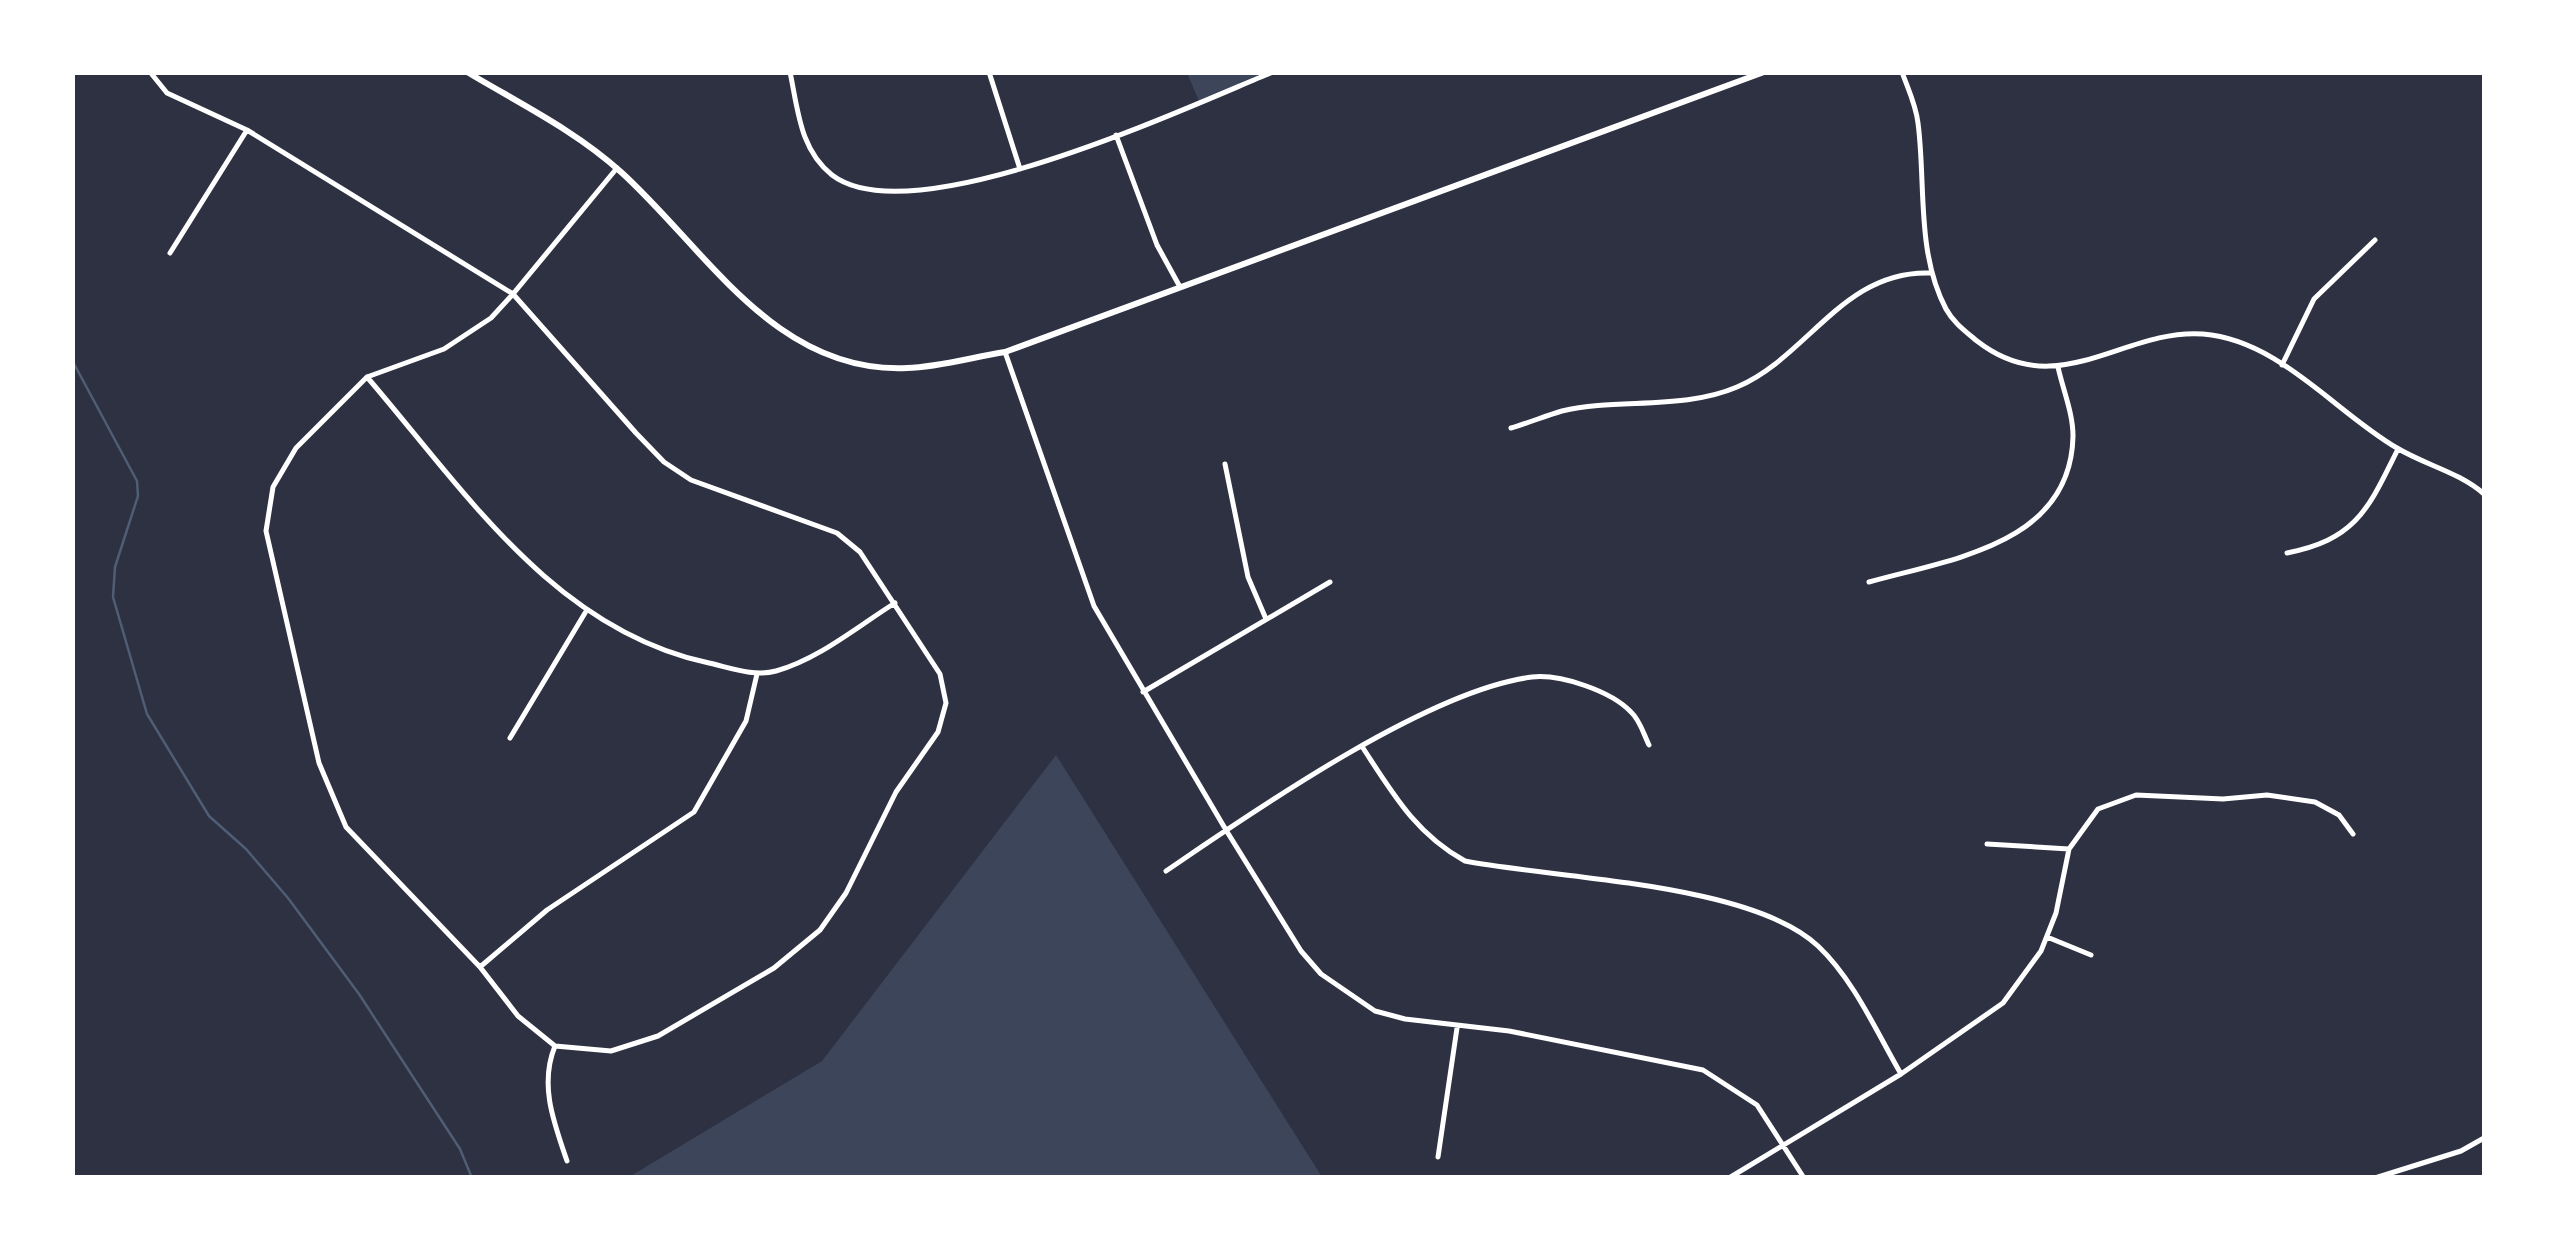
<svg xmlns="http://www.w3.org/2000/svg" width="2557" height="1250" font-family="Merriweather,serif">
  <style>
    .green { fill: #3c4559 }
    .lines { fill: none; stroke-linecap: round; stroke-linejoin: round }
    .stream { stroke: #4f5d75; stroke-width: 2.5 }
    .minor { stroke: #fff; stroke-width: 5 }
    .tertiary { stroke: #fff; stroke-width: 6 }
  </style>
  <rect width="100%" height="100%" fill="#2d3142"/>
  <path class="green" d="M1187,73H1269L1199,101Z
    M1056,755L1322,1177H629L822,1061Z"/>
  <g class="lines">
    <path class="stream" d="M72,360L137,481L138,496L115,567L113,597L147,714L209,816L246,849L288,898L359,994L460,1149L472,1178"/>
    <path class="minor" d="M150,72L167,93L247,130L513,294L636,433L664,462L691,480L837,533L860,552L940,674L946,703L938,732L896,792L846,893L820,930L774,968L658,1036L611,1051L555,1046L518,1016L480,967L346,827L319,763L266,531L273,487L296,448L367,377L444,349L491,318L513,294L617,168
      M790,72C798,110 800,150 832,175C912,236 1185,108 1273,72
      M989,72L1020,169
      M1902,72C1908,89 1916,105 1918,123C1926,184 1916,252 1946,309C1953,322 1965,331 1977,341C2058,404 2123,328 2203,334C2279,340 2335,412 2397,448C2425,465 2459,472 2484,494
      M1116,135L1157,245L1180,287
      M170,253L247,130
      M1005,352L1094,606L1226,830L1301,951L1321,974L1375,1011L1405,1019L1509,1031L1703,1070L1757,1105L1804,1178
      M2282,365L2314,299L2375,240
      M367,377C465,491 554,630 709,663C731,668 754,677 776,671C819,659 858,626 895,603
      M1511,428C1528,423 1545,416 1562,411C1617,398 1684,410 1737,387C1808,357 1843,270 1930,273
      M1225,464L1248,577L1266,619
      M2287,553C2357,539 2368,509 2398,449
      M1869,582C1950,559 2071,545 2073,436C2073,413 2063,390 2058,367
      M1143,692L1330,582
      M510,738L585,613
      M1363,748C1393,794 1416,834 1465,861C1559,879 1751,883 1818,946C1854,980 1876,1031 1901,1074
      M1987,844L2069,849
      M1166,871C1254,811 1428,690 1532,677C1561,674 1611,691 1631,712C1640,720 1644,735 1649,745
      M2047,937L2091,955
      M480,967L547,910L694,812L746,721L757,674
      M555,1046C539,1085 554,1123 567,1161
      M1438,1157L1457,1028
      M1729,1178L1901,1074L2003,1003L2041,951L2056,913L2069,849L2098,809L2136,795L2223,799L2267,795L2315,802L2339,815L2353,834
      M2375,1178L2461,1151L2484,1138"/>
    <path class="tertiary" d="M467,72C519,103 576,131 621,172C706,249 775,374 907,368C939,367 973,357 1005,352L1764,72"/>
  </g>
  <rect width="2557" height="1250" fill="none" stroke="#ffffff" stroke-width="150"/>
</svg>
